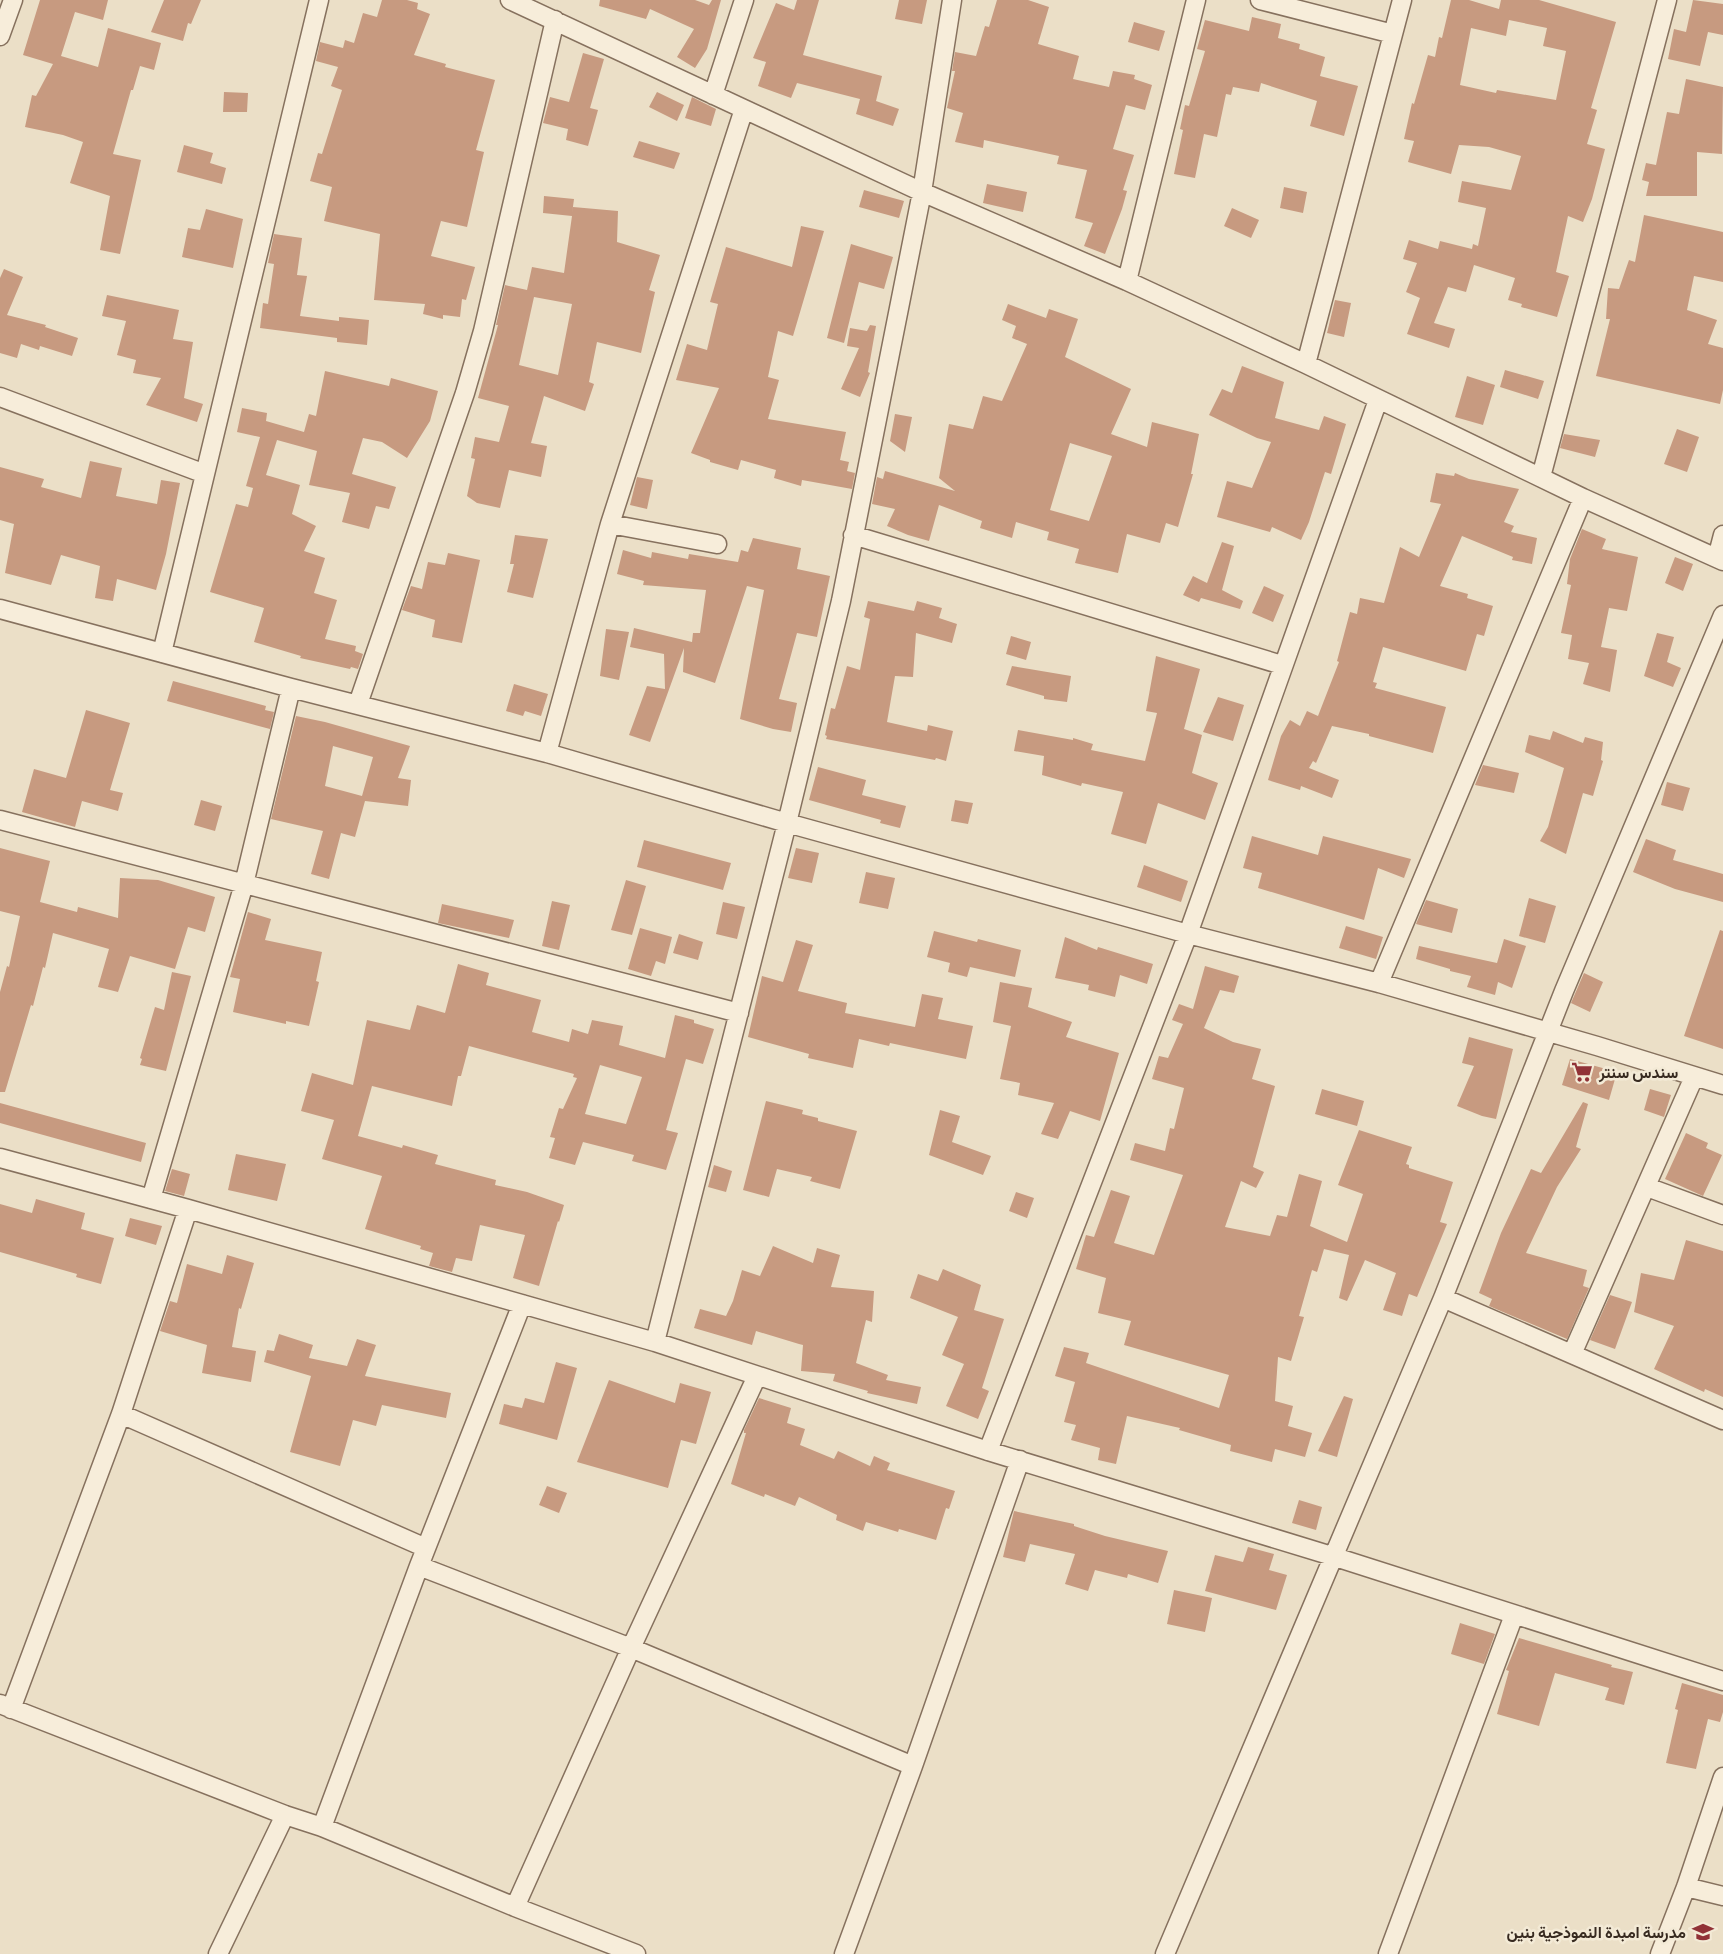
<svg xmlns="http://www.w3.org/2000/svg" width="1723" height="1954" font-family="'Crimson Pro',Vazirmatn,serif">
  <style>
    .building { fill: #c79a80; fill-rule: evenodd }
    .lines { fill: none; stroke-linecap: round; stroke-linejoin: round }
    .street-casing { stroke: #86715e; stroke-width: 21 }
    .street { stroke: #f7edda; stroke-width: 18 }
    .labels { text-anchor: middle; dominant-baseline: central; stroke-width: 5; stroke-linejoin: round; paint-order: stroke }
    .poi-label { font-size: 16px; font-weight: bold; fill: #372a20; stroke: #f3ead6; text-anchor: start }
  </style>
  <rect width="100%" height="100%" fill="#ebdfc7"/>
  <path class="building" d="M40,0H108L103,20L75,12L61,56L98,67L108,28L161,43L154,70L140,66L133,90H131L113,154L141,160L120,254L100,250L110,196L70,183L83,142L63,135L25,127L32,95L36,96L53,64L23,55Z
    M164,0H201L191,24L188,23L183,41L151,32Z
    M382,0H407L418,3L417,9L430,14L414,55L446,64L445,67L495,80L476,150L484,152L467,227L441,221L431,256L475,267L466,300L462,299L460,317L443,315V319L423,314L425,304L374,300L380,234L324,221L332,187L310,181L318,153L322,154L342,90L331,86L338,67L316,61L320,42L343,48L345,40L354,43L363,13L377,17Z
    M600,0H695L709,5L712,0H721L707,49L695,68L677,57L694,29L650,9L646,19L599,6Z
    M797,0H819L803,55L882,76L876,101L899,109L893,126L856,114L860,99L797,83L791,98L758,86L766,62L753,58L776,3L794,10Z
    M899,0H927L922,24L895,19Z
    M997,0H1028L1049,7L1038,44L1079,56L1073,79L1109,87L1113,71L1135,75L1134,79L1152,85L1145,110L1126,105L1113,149L1134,155L1123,190L1127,191L1122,209L1105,254L1084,246L1093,223L1075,218L1087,170L1057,164L1059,156L984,140L983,148L955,142L963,113L947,108L955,71H952L955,52L976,56L985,26L989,27Z
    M1451,0H1469L1499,9L1501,0H1539L1616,22L1591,108L1597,110L1587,144L1605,149L1592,199L1583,222L1568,216L1556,272L1569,276L1557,317L1521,307L1522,304L1508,300L1515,278L1474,265L1466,292L1448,287L1434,323L1455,329L1449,348L1407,334L1420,298L1406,292L1417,263L1403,259L1409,240L1438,249L1440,241L1472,249L1473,244L1478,246L1486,208L1458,202L1462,181L1511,190L1521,156L1489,147L1459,145L1451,174L1408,162L1414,141L1404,139L1412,103L1414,104L1428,55L1435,57L1439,37L1442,38ZM1509,20L1547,28L1543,46L1566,51L1556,100L1497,90L1496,93L1460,85L1471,28L1506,36Z
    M1693,0L1723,4V35L1708,32L1700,66L1668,59L1674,29L1686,32Z
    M1252,17L1281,24L1278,38L1300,44L1299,49L1325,57L1320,76L1358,86L1344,136L1310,126L1317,101L1261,83L1259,92L1233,87L1231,95L1226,94L1217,137L1204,134L1195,178L1174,174L1183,130L1180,129L1185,105L1189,106L1205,51L1197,49L1205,20L1249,31Z
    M1134,22L1165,31L1159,51L1128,42Z
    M583,53L604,59L590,108L598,110L588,146L566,140L568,129L543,123L550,97L569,102Z
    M1686,79L1723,87L1722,154L1697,152V196H1646L1649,182L1642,180L1646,163L1656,165L1667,112L1679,114Z
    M224,92L248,93L247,112H223Z
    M657,92L684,105L677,121L649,107Z
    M692,97L716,109L711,126L685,118Z
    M639,141L680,153L674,169L633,157Z
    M184,145L213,153L210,163L226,168L222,184L177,172Z
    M987,184L1027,192L1023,212L983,203Z
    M1284,187L1307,192L1303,213L1280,208Z
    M864,190L904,201L899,218L859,207Z
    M544,196L574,199L572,214L573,207L618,211L617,242L660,255L649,290L655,292L641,353L597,342L589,382L594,384L585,411L544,396L531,443L547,446L541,477L509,470L500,508L477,503L467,496L475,459L471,458L475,437L499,442L509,406L478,398L498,325H496L505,285L527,290L532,267L564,273L572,216L543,213ZM534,297L572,304L558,375L519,365Z
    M1232,208L1259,220L1251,238L1224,226Z
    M206,209L243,219L233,268L182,257L188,228L200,230Z
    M1644,215L1723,232V282L1694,276L1687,310L1717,320L1708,344L1723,348V390L1720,404L1596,376L1610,319H1606L1608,288L1619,289L1629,260L1635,262Z
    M801,226L824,231L793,336L778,331L768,377L779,380L768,419L846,432L840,460L849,462L847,471L855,473L852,489L802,480L801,486L774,478L776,470L741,460L738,470L710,462V460L691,453L719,388L676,380L687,344L707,350L718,304L710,302L726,247L792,267Z
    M274,234L302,238L297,275L307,276L300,316L339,321V317L369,320L367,345L337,342V338L260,328L263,303L268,304L274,264L268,263Z
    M851,244L893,257L884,289L859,282L844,343L827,338Z
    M4,269L23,277L7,315L46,325L45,327L78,338L72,356L40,346L39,350L21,344L17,358L0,353V278Z
    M107,295L179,310L173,339L193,342L184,398L203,404L197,422L146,405L161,378L133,373L136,360L117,355L126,321L102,316Z
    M1335,300L1351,303L1344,337L1327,333Z
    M1008,304L1046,318L1049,309L1078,319L1065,357L1131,389L1111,434L1147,447L1152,422L1199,434L1191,474H1193L1178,527L1166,523L1160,543L1127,534L1118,573L1075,563L1079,549L1047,540L1049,532L1016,522L1012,538L980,528L982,521L939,505L929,541L908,535L887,526L895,509L872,504L877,477L883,479L885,471L955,491L939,478L949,424L973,429L983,396L1002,401L1027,344L1012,338L1016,326L1002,320ZM1070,443L1112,456L1089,521L1050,510Z
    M870,325L876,326L868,372L870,373L860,397L841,389L859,348L847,346L850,328L867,331Z
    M1242,366L1284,382L1275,418L1319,430L1324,416L1346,424L1331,474L1325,472L1309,522L1301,540L1272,527L1270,532L1217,517L1227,481L1252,488L1271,442L1257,438L1209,415L1222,389L1232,393Z
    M1505,370L1544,381L1538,399L1500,387Z
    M325,371L389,386L391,378L438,391L430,421L407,458L382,442L363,438L352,474L396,487L389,509L376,506L369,529L342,522L350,493L309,485L317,451L277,440L266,475L300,485L292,514L316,526L304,551L325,558L314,593L337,600L325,639L356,646L355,651L363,654L358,669L351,667L350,669L300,658L301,656L254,642L264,608L210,592L236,504L248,507L253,488L246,486L260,437L237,432L242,408L267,413L266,421L304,432L309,414L316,416Z
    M1467,376L1495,385L1483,425L1455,417Z
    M895,414L912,417L905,452L890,441Z
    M1677,429L1699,437L1687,472L1664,464Z
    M1564,434L1600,440L1595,457L1560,448Z
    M90,461L122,468L116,496L157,504L161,480L180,483L166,554L156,590L117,579L113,601L95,598L100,566L61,555L51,585L5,573L14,524L0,520V467L44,479L41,487L81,498Z
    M1436,473L1454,476L1455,473L1469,479L1519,489L1504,522L1514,526L1511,532L1537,538L1532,564L1512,560L1513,557L1462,536L1440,586L1468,594L1467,598L1493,606L1484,636L1477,634L1466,671L1383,647L1373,682L1377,683L1375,688L1446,707L1433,753L1369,736V734L1332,726L1316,763L1313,761L1309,768L1339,780L1332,798L1301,786L1300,790L1268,780L1281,736L1290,720L1300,726L1307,711L1318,716L1339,662L1337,661L1350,612L1357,614L1360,598L1384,603L1400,547L1419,557L1441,504L1430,502Z
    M637,477L653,480L647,509L630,505Z
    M1582,529L1606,539L1602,549L1638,557L1627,611L1609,608L1601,647L1617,650L1610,692L1583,684L1589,663L1568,659L1572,635L1561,633L1571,585L1567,584L1570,559Z
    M515,535L548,539L533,598L507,592L514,564H510Z
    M753,538L801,548L797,569L830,576L817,637L797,633L779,699L797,703L791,732L773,729L740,719L764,590L747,586L715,683L683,672L684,648L650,742L629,735L647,686L665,689L664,654L630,647L634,628L692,642L693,633H700L706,590L643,585L644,581L617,574L623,550L651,558L652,552L688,559L689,554L738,562L741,550L748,552Z
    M1222,542L1234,546L1222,590L1243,601L1240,609L1201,598L1199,602L1183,595L1193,576L1207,583Z
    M448,553L480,560L462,643L432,637L435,620L402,610L411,586L422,589L428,562L445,565Z
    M1675,557L1693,564L1683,591L1665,583Z
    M1264,586L1284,595L1273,622L1252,613Z
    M868,601L914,611L917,601L942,608L939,618L957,624L952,643L916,633L913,677L895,676L887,722L927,731L928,725L953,731L946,761L936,758L935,760L826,739L827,736L825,735L831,708L835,709L847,666L860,670L870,619L864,617Z
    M606,629L629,632L619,680L600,676Z
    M1657,633L1674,637L1667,662L1681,668L1673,687L1644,676Z
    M1011,636L1031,642L1026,660L1006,654Z
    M1156,656L1200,669L1184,729L1202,735L1192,773L1218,783L1205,820L1158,803L1146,844L1111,834L1123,792L1082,783L1081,786L1042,775L1044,756L1014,751L1018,730L1073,740V738L1093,744L1091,750L1145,761L1157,713L1146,711Z
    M1012,666L1071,676L1067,702L1044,699V696L1006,685Z
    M173,681L266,706L265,710L274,712L270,729L167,701Z
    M514,684L548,694L541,716L525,711L523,716L506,711Z
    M1218,697L1244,705L1233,741L1203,732Z
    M86,710L130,723L110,790L123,793L118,811L82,801L75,827L22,812L34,769L66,778Z
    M296,716L325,722L410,746L398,778L411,780L408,806L365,801L355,837L341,833L329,879L311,874L323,831L271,819ZM333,746L373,757L362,796L325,786Z
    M1553,731L1583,743L1585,737L1603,742L1601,760L1603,761L1593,796L1583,793L1566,854L1540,841L1548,827L1564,768L1525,752L1529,735L1550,740Z
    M1483,765L1519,773L1514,793L1475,785Z
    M818,767L866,780L862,795L906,806L900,828L880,823L881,820L809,800Z
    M1667,782L1690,788L1683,811L1661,805Z
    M201,800L222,806L215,831L194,825Z
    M955,800L973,803L968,824L951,821Z
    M1252,836L1318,855L1323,836L1411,859L1404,878L1378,868L1364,920L1258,888L1262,873L1243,868Z
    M1646,839L1676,850L1673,860L1723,874V902L1675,889L1633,872Z
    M644,840L731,863L723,890L637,867Z
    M0,848L50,861L40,902L77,912L78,907L118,918L120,878L158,880L215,897L205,932L188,927L175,969L130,956L118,992L98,987L109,949L53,933L45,968L43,967L33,1006L31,1005L5,1092H0V992L7,966L9,967L20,916L0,911Z
    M796,848L819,853L812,883L788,878Z
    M1144,865L1188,881L1181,902L1137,887Z
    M866,872L895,878L888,909L859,903Z
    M626,880L646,886L632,935L611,930Z
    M1529,898L1556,906L1545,943L1519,936Z
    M1426,900L1458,909L1452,933L1416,924Z
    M552,901L570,905L559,950L542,946Z
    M723,902L745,907L737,939L716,934Z
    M442,904L514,920L509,938L438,923Z
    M248,912L271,919L265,940L322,952L316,981L319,982L309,1026L286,1021V1024L233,1012L240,979L230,977Z
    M1346,926L1383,937L1376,959L1339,948Z
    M640,928L672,937L665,964L656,961L651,976L628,969Z
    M1720,930L1723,931V1049L1684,1036Z
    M934,931L977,942L978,939L1021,950L1015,977L970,967L967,977L948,972L950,963L927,957Z
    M679,934L703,942L698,960L673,953Z
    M1065,937L1097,950L1098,947L1153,964L1147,984L1120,975L1115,997L1088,990L1089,985L1055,978Z
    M1504,939L1526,946L1512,988L1498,982L1495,995L1467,987L1471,976L1450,971V969L1416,959L1419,946L1497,963Z
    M796,940L813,945L798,991L847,1003L845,1013L915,1027L922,994L943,998L938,1019L973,1026L966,1059L890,1043L889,1046L859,1039L853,1068L808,1058L809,1054L748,1037L762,976L783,982Z
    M458,964L489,973L486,985L541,1000L532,1032L569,1042L572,1029L588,1034L592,1020L623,1026L619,1045L665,1058L675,1015L694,1020V1023L714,1029L703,1064L686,1059L666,1130L678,1133L666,1170L632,1161L634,1155L583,1142L575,1165L549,1158L555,1138L550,1137L559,1108L563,1109L577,1078L573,1077L574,1074L469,1046L461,1076H458L452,1106L372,1086L358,1136L402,1148L403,1145L438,1155L435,1164L496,1180L495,1185L527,1192L564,1205L559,1222L558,1221L539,1286L513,1278L525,1235L480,1225L472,1261L456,1258L452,1272L429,1266L433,1253L420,1249L421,1246L365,1229L382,1176L322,1159L334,1120L301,1111L312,1073L353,1085L367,1020L410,1030L417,1005L445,1013ZM600,1065L642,1077L626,1124L585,1114Z
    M1205,966L1239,976L1234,993L1220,990L1204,1028L1233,1042L1261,1049L1252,1079L1275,1086L1253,1167L1264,1172L1256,1188L1241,1181L1225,1227L1270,1236L1277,1215L1287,1217L1299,1174L1322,1181L1310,1226L1347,1242L1363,1194L1338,1185L1359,1130L1412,1147L1406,1164L1409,1165V1168L1453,1182L1440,1222L1447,1224L1417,1297L1409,1294L1402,1316L1383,1310L1396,1273L1365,1260L1347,1301L1339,1298L1349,1255L1324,1249L1317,1272L1312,1270L1299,1316L1304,1317L1291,1361L1278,1357L1275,1401L1293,1406L1288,1426L1312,1433L1305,1457L1275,1449L1272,1462L1230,1451L1231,1445L1179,1430L1180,1428L1127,1416L1116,1464L1098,1460L1100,1448L1071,1440L1076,1425L1064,1422L1075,1382L1055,1376L1064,1347L1089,1353L1086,1363L1219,1408L1229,1375L1124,1345L1131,1321L1098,1313L1106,1278L1076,1269L1086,1235L1094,1237L1111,1190L1130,1196L1114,1243L1154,1255L1183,1175L1130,1160L1135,1143L1165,1151L1170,1128L1174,1129L1184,1088L1152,1079L1159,1056L1168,1058L1183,1024L1172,1020L1179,1004L1193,1009Z
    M172,972L191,976L166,1071L140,1065L142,1059L140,1058L155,1007L164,1010Z
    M1584,973L1603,982L1590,1012L1571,1003Z
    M1000,982L1032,988L1028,1007L1072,1022L1066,1037L1119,1053L1100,1121L1070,1111L1058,1139L1041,1134L1054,1103L1018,1095L1020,1083L1000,1079L1011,1026L993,1022Z
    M1469,1037L1513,1049L1496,1119L1482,1116L1457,1106L1474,1066L1462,1063Z
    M1570,1059L1617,1072L1609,1100L1562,1085Z
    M1322,1089L1364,1101L1357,1126L1315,1114Z
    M1650,1089L1671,1095L1664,1117L1644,1110Z
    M766,1101L803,1110L802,1114L818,1118V1121L857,1131L840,1189L810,1181L812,1177L777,1169L769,1197L743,1190Z
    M1583,1102L1588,1104L1576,1147L1581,1149L1557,1187L1526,1253L1587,1270L1583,1286L1589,1288L1567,1339L1489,1306L1492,1299L1479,1293L1501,1233L1531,1169L1541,1173Z
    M0,1103L146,1143L141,1162L0,1123Z
    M940,1110L960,1116L952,1142L991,1156L983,1175L929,1155Z
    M1686,1133L1708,1143L1706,1148L1722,1155L1703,1196L1665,1179Z
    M236,1154L286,1164L277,1201L228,1190Z
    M714,1165L732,1171L726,1192L708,1187Z
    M172,1169L190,1174L184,1196L165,1191Z
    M1016,1192L1034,1198L1027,1218L1009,1211Z
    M36,1199L85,1213L81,1229L114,1238L101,1284L76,1277L77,1274L0,1252V1204L32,1213Z
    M130,1218L162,1226L156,1245L125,1236Z
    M1686,1240L1723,1251V1397L1705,1389L1704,1392L1654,1369L1674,1326L1634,1312L1641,1273L1674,1280Z
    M773,1246L813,1263L817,1248L840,1255L831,1287L874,1291L872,1322L866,1320L856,1363L888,1375L886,1380L921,1387L917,1404L867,1393L868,1391L833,1381L835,1374L801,1371L803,1345L799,1344L756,1331L752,1345L694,1328L700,1309L726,1316L733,1301L742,1270L760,1276Z
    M227,1255L254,1263L241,1309L239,1308L232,1347L256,1351L251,1382L202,1373L207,1345L160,1331L170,1301L177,1303L187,1264L222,1274Z
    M943,1269L981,1285L974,1310L1004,1319L982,1388L989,1391L978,1419L946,1406L964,1364L942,1355L958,1317L910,1298L918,1274L938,1281Z
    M1610,1295L1632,1302L1615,1349L1590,1340Z
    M279,1334L313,1345L309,1358L347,1366L357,1339L376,1345L365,1376L451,1393L446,1418L382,1405L376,1426L353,1420L340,1466L290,1452L311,1376L264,1362L267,1350L274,1351Z
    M556,1362L577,1368L557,1440L499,1424L504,1404L522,1408L525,1398L544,1403Z
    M609,1380L675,1403L680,1383L711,1392L696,1444L681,1440L668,1488L577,1462Z
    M1344,1396L1353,1399L1337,1457L1318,1451Z
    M759,1398L791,1408L787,1423L805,1429L800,1445L834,1459L838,1451L870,1466L874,1456L890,1463L887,1470L955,1491L949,1509L946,1508L936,1540L899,1529L898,1532L866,1522L863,1531L836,1520L837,1515L799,1497L795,1506L765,1494L764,1497L731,1484L746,1433H744V1430Z
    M547,1486L567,1493L559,1513L539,1505Z
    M1299,1500L1322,1507L1316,1530L1292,1523Z
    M1014,1511L1074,1524V1526L1105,1536L1168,1551L1158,1583L1128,1574L1127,1578L1095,1570L1088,1591L1065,1584L1075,1554L1030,1544L1025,1562L1003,1557Z
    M1248,1547L1274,1554L1269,1570L1287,1575L1276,1610L1205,1591L1215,1555L1243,1562Z
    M1174,1590L1212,1598L1205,1632L1167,1624Z
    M1460,1623L1495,1634L1484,1664L1451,1654Z
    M1519,1638L1612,1665L1611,1667L1633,1672L1624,1705L1605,1700L1609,1688L1555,1673L1539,1726L1497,1714L1509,1671L1506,1670Z
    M1682,1683L1723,1695V1712L1720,1722L1708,1719L1696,1769L1666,1763L1678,1710L1675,1709Z"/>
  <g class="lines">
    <defs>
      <path id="street" d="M510,0L922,192L1127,281L1306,364L1583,498L1723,561
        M1260,0L1393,34
        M0,36L13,0
        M713,95L744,0
        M1127,281L1196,0
        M1306,364L1402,0
        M0,397L205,474
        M1541,477L1667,0
        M610,524L717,544
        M853,535L1282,665
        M1717,558L1723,535
        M0,609L291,688L547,753L787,823L1188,934L1379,983L1597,1046L1723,1085
        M162,653L319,0
        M358,704L465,393L483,331L555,20
        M547,753L610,524L744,109
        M0,820L739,1013
        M1379,983L1583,498
        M0,1158L188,1209L655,1342L988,1451L1332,1556L1723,1681
        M1647,1187L1723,1215
        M151,1199L244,884L291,688
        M1443,1298L1723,1420
        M655,1342L787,823L841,601L922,192L952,0
        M1572,1354L1694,1077
        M121,1414L426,1548
        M988,1451L1188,934L1378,400
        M419,1566L631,1648L913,1766
        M0,1704L285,1815L322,1827L515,1907L636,1954
        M11,1709L121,1414L188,1209
        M322,1827L419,1566L522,1304
        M1686,1887L1723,1896
        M515,1907L631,1648L757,1376
        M218,1954L285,1815
        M844,1954L913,1766L1020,1460
        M1165,1954L1443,1298L1564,991L1723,615
        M1388,1954L1514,1615
        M1660,1954L1686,1887L1723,1777"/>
    </defs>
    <use href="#street" class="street-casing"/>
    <use href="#street" class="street"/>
  </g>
  <defs>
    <symbol id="supermarket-bare" viewBox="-9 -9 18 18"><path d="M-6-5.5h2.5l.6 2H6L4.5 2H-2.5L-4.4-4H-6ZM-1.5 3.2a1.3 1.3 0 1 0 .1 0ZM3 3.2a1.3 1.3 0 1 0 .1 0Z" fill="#913237" stroke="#f3ead6" stroke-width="2.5" paint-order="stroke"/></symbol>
    <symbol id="school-bare" viewBox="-9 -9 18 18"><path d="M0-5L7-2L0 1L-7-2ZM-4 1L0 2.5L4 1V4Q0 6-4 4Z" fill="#913237" stroke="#f3ead6" stroke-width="2.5" paint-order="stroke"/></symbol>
  </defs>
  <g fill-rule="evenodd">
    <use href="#supermarket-bare" x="1567" y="1057" width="30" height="30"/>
    <use href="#school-bare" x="1688" y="1917" width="30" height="30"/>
  </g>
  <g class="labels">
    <g class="poi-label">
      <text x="1599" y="1072">سندس سنتر</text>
      <text x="1686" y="1932" text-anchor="end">مدرسة امبدة النموذجية بنين</text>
    </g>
  </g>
</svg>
